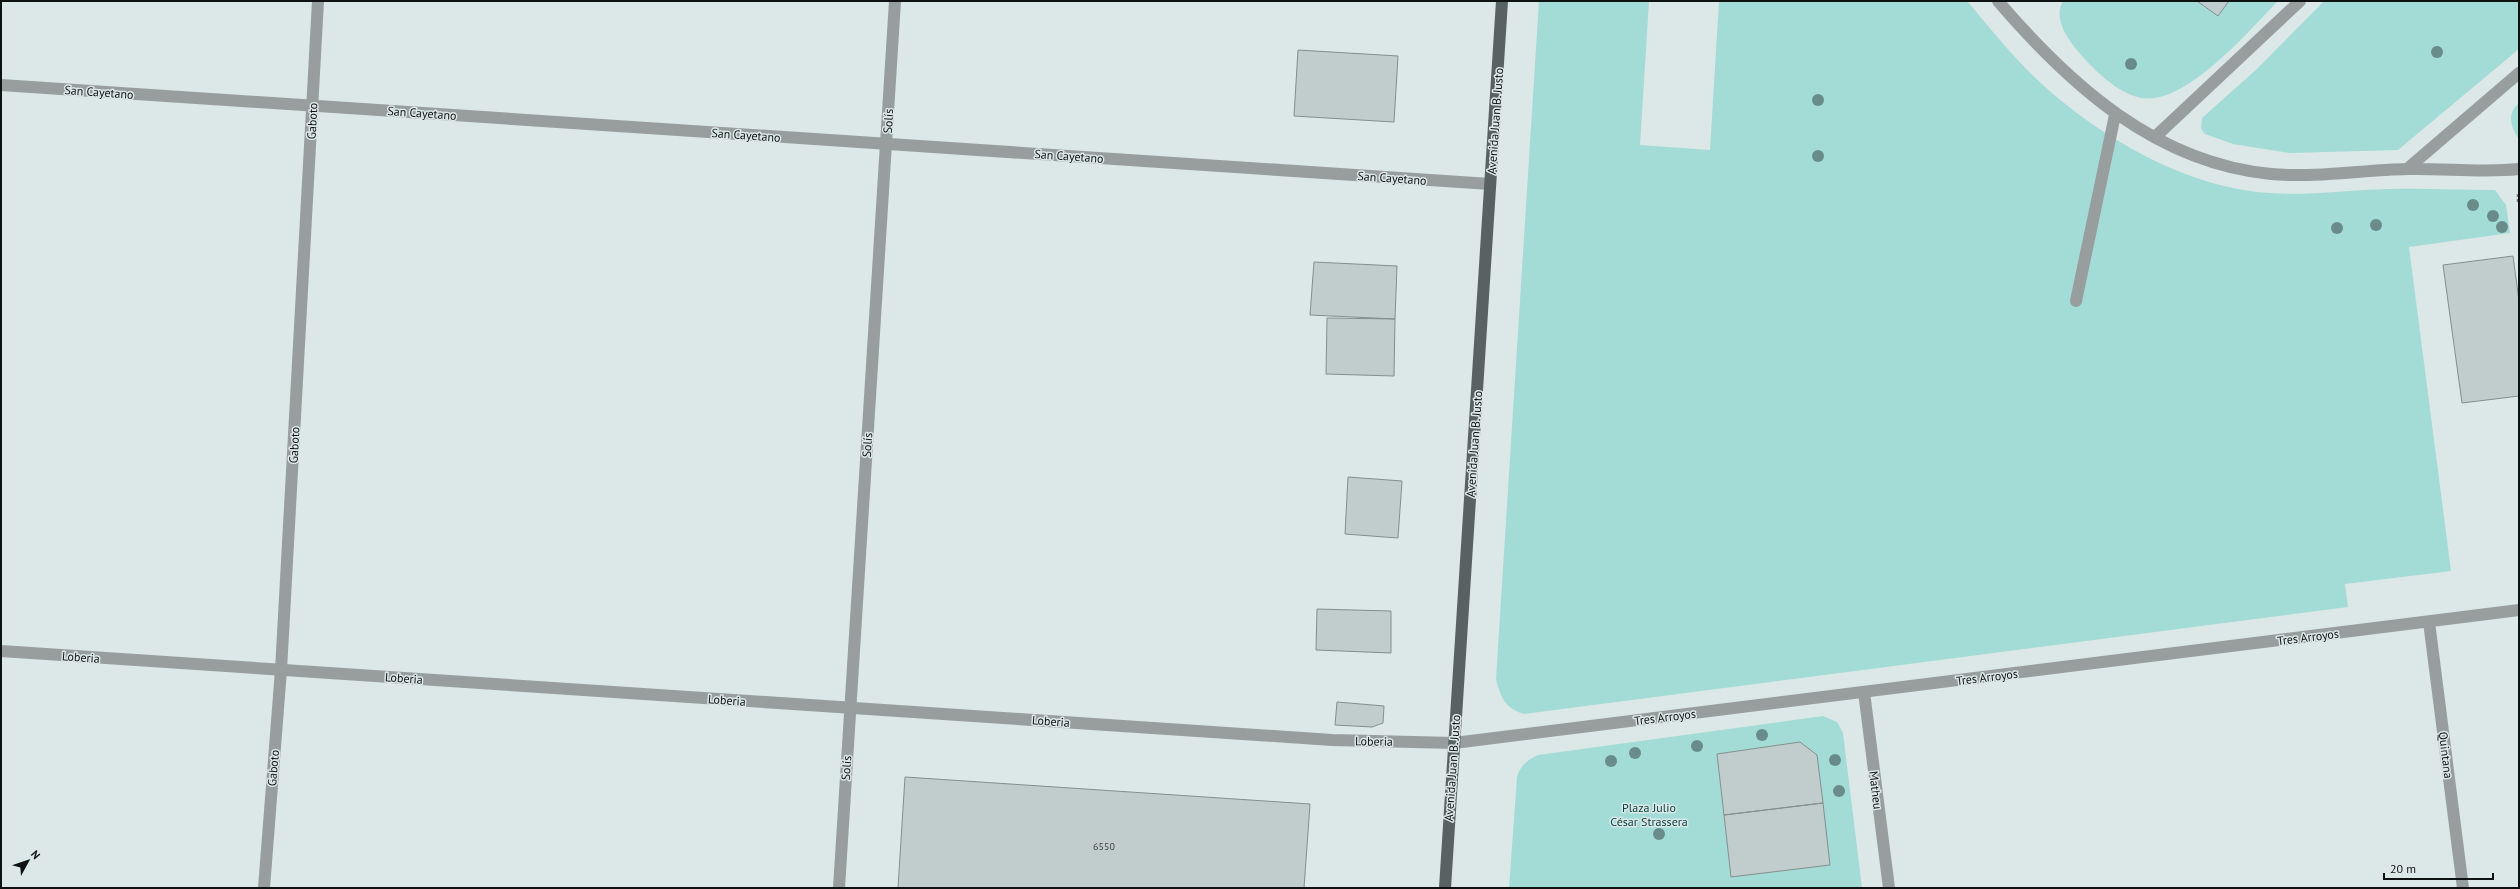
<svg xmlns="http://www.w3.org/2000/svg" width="2520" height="889" font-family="'PT Sans',sans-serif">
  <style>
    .green { fill: #a3dbd7; fill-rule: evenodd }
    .building { fill: #c1cdcc; stroke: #838f8e }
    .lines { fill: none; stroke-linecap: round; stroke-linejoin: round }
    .path { stroke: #77807f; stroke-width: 2.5; stroke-dasharray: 3 2; stroke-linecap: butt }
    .minor { stroke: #989d9d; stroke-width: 12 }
    .major { stroke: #596262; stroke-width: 12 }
    .tree { fill: #698c8b }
    .labels { text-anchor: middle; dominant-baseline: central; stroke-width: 3; stroke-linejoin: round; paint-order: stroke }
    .number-label { font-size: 10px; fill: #3b4240 }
    .street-label { font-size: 12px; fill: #0e1312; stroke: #dbe8e7 }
    .park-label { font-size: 12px; fill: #0b413f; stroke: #dbe8e7 }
  </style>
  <rect width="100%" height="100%" fill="#dbe8e7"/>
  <path class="green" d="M1539,1H1649L1640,145L1710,150L1719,1H1967C1994,33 2021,67 2053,94C2108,140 2178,181 2250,191C2296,198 2342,190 2389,189C2424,188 2459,190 2495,190L2506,205L2510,233L2409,247L2451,571L2345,584L2348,607L1524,714C1506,709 1500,697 1496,679Z
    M2063,1H2197L2218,16L2229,1H2278C2249,30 2180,114 2134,96C2113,89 2091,67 2077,50C2067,38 2053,18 2063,1Z
    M2324,1H2519V49L2398,150L2290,153L2233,144L2205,134L2201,129L2202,118L2258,68Z
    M2519,103V139C2510,127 2507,113 2519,103Z
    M1823,716L1837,722L1843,733L1862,888H1509L1517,777C1520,766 1527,760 1538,755ZM1800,742L1817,755L1830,865L1731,877L1717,754Z"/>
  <path class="building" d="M2197,1H2229L2218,16Z
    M1298,50L1398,56L1394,122L1294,116Z
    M2513,256L2519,301V396L2462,403L2443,265Z
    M1314,262L1397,266L1395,319L1310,315Z
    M1327,318L1395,319L1394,376L1326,374Z
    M1348,477L1402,481L1398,538L1345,534Z
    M1317,609L1391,611V653L1316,650Z
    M1337,702L1384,706L1383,723L1372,727L1335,725Z
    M1800,742L1817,755L1823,803L1724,815L1717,754Z
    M905,777L1310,804L1304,888H898Z
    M1823,803L1830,865L1731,877L1724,815Z"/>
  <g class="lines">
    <path class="path" d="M2518,194V203"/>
    <path class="minor" d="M1998,1C2070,85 2156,163 2271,174C2317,178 2362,170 2407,169C2444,168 2482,173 2519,169
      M1,85L1490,184
      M2155,137L2300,1
      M2407,169L2519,73
      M2076,301L2115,115
      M2429,622L2463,888
      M1,651L1332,740L1454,743L2519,610
      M1864,692L1889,888
      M264,888L281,670L318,1
      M839,888L895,1"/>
    <path class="major" d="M1445,888L1502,1"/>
  </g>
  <g class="tree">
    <circle cx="2437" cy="52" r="6"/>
    <circle cx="2131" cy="64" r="6"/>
    <circle cx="1818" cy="100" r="6"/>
    <circle cx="1818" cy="156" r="6"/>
    <circle cx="2473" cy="205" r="6"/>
    <circle cx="2493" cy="216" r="6"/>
    <circle cx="2376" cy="225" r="6"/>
    <circle cx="2502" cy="227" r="6"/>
    <circle cx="2337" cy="228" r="6"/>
    <circle cx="1762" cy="735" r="6"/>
    <circle cx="1697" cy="746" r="6"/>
    <circle cx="1635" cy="753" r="6"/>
    <circle cx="1835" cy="760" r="6"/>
    <circle cx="1611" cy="761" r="6"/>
    <circle cx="1839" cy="791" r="6"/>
    <circle cx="1659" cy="834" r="6"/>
  </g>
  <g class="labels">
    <g class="number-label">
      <text x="1104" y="846">6550</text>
    </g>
    <g class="street-label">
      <text transform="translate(99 92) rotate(4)">San Cayetano</text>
      <text transform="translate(422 113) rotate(4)">San Cayetano</text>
      <text transform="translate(312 121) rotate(-87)">Gaboto</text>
      <text transform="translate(888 121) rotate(-87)">Solís</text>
      <text transform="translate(1495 121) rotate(-86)">Avenida Juan B. Justo</text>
      <text transform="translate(746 135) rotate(4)">San Cayetano</text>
      <text transform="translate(1069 156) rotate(4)">San Cayetano</text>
      <text transform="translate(1392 178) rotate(4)">San Cayetano</text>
      <text transform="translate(1474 444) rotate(-86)">Avenida Juan B. Justo</text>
      <text transform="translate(294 445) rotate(-87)">Gaboto</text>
      <text transform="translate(867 445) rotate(-86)">Solís</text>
      <text transform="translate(2308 637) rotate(-7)">Tres Arroyos</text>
      <text transform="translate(81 657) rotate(4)">Loberia</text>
      <text transform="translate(1987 677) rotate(-7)">Tres Arroyos</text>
      <text transform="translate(404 678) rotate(4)">Loberia</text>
      <text transform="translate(727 700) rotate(4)">Loberia</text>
      <text transform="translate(1665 717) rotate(-7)">Tres Arroyos</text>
      <text transform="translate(1051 721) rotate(4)">Loberia</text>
      <text transform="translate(1374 741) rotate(1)">Loberia</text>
      <text transform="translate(2446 755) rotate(83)">Quintana</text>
      <text transform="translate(273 768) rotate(-85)">Gaboto</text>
      <text transform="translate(846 768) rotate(-86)">Solís</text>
      <text transform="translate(1452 768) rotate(-86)">Avenida Juan B. Justo</text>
      <text transform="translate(1876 790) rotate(83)">Matheu</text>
    </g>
    <g class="park-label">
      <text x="1649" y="807">Plaza Julio<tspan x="1649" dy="14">César Strassera</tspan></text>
    </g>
  </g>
  <rect width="2520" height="889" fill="none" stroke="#0e1312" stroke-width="4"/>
  <g transform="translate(28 861) rotate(50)" stroke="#dbe8e7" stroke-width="3" paint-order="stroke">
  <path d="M0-3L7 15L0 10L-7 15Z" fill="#0e1312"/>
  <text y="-6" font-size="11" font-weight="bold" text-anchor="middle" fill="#0e1312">N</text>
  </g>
  <path d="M2384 873v6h109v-6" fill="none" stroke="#0e1312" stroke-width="2"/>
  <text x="2390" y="873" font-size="12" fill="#0e1312" stroke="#dbe8e7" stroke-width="3" paint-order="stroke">20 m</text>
</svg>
